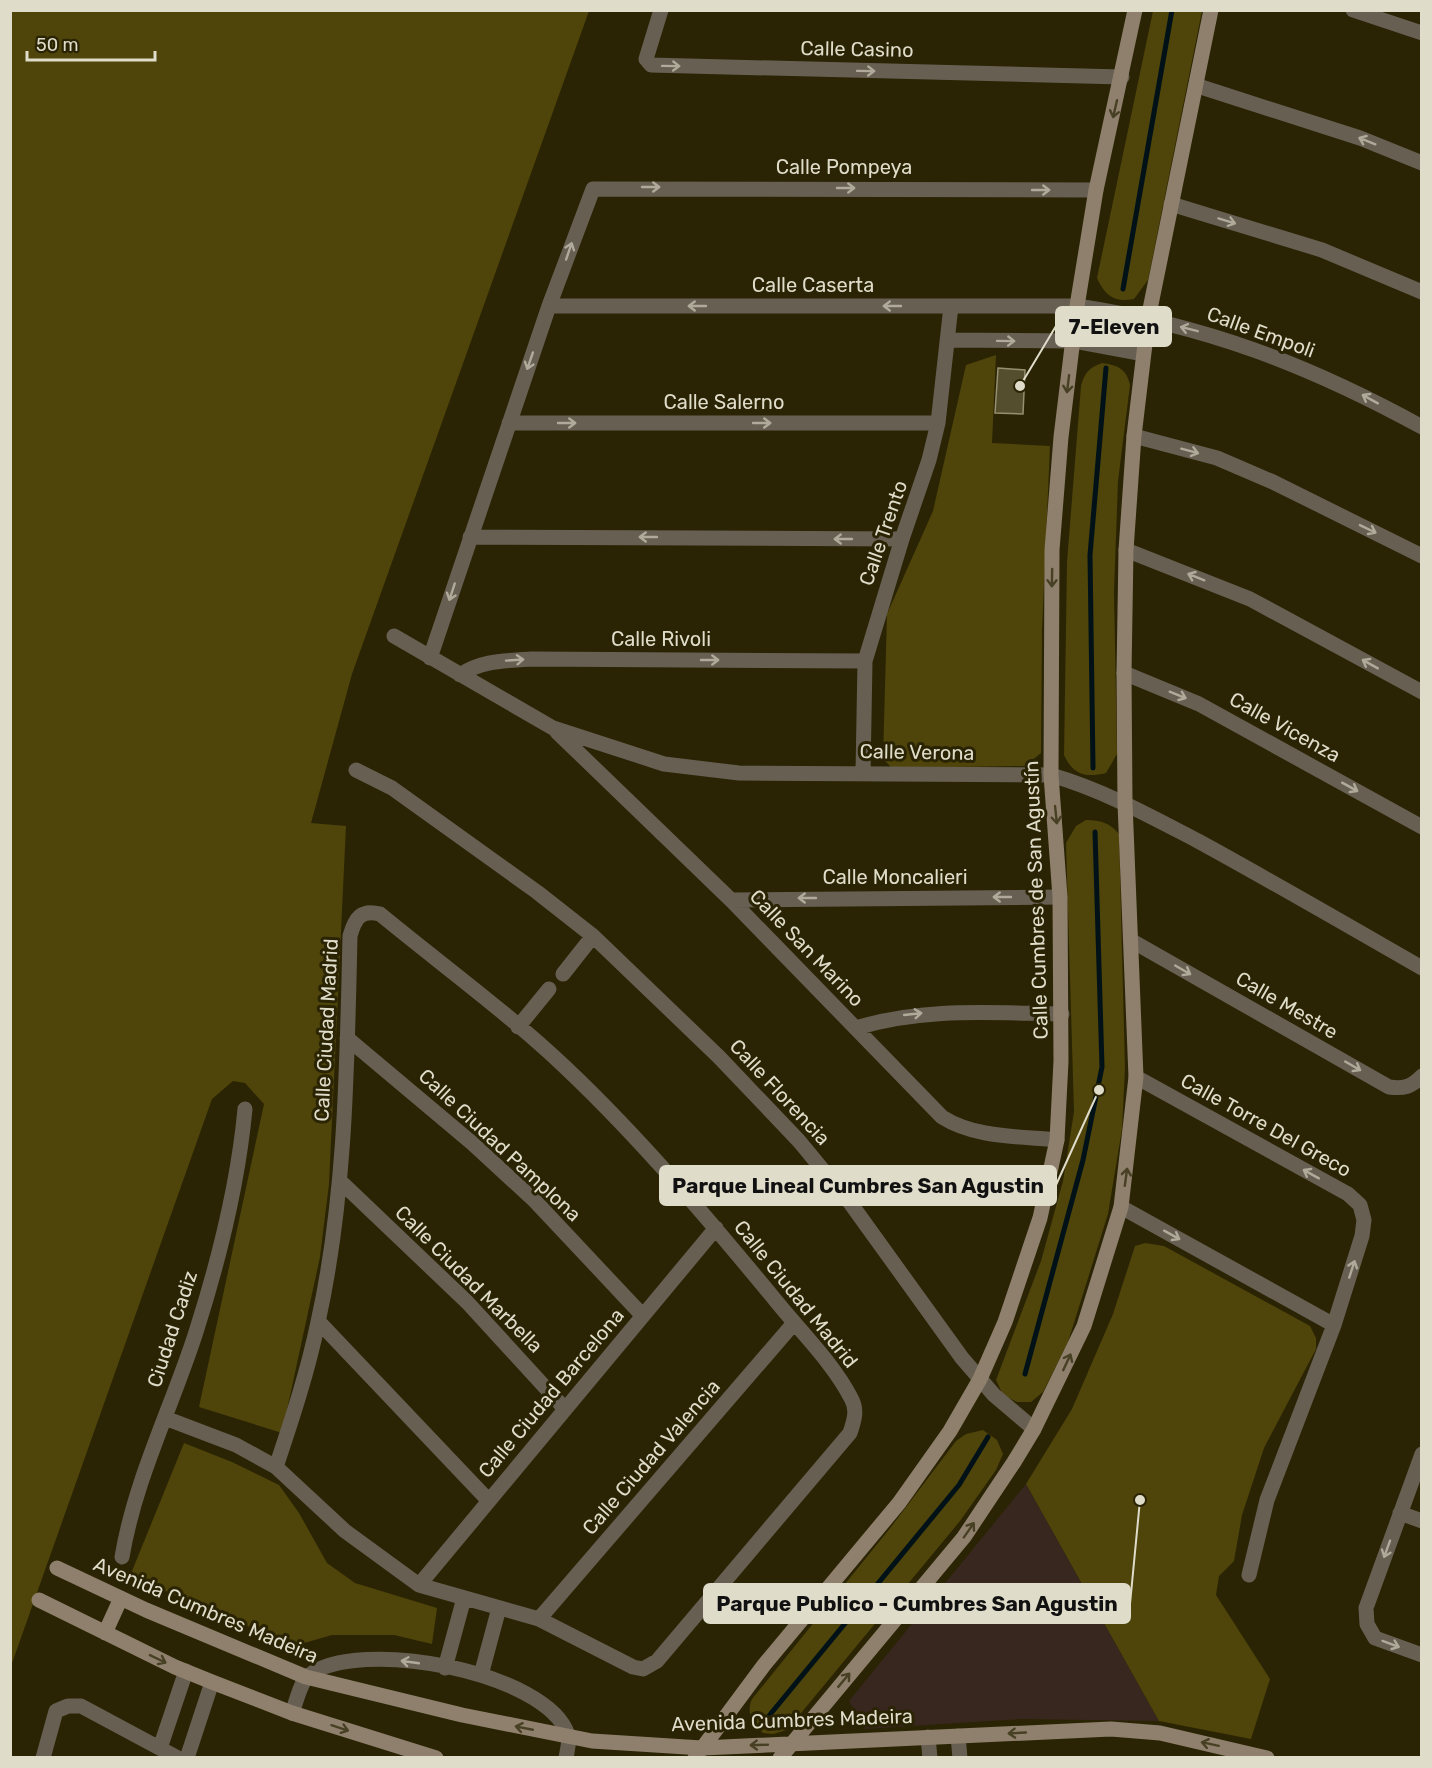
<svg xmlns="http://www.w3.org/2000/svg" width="1432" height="1768" font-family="Rubik,sans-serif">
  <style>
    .education { fill: #38271e }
    .green { fill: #4f440a }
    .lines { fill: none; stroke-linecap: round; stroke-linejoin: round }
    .stream { stroke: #001217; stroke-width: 5 }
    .building { fill: #544e2f; stroke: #97906f; stroke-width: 1.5 }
    .street { stroke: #685f53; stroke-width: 15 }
    .secondary { stroke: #8f806d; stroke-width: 15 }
    .oneway { stroke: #afaa9a }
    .oneway2 { stroke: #484024 }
    .labels { text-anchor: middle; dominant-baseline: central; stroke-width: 6; stroke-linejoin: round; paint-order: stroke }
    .street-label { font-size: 20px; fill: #dfdcca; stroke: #2a2404 }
    .leader { fill: none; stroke: #dfdcca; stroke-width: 2 }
    .callout-dot { fill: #dfdcca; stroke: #2a2404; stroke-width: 2 }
    .callout { fill: #dfdcca; stroke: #dfdcca; stroke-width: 2 }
    .callout-label { font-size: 21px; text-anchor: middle; font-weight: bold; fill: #111 }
  </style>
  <rect width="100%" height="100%" fill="#2a2404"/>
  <path class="education" d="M1026,1484L1159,1721L1021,1719L865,1729L849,1701Z"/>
  <path class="green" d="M11,11H589L352,674L311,823L346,826L329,1184L320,1257L282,1433L199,1407L264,1104L245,1083L233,1081L212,1099L11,1666Z
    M1153,11H1202L1148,280L1134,299C1115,303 1105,296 1097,278Z
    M996,355L992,443L1050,446L1042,631L1041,753L1025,766L892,768L883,759L887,614L933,511L966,365Z
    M1102,363C1117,365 1127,369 1130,385L1118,481L1114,592L1117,754L1106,773C1086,778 1073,775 1064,755L1067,562L1081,386C1085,372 1089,368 1102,363Z
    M1086,820C1101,820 1110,823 1119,834L1125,1068L1122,1129L1108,1214L1068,1342L1043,1392L1031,1402H1017L1003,1395L996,1380L1041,1261L1063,1181L1074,1112L1066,843L1076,826Z
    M1145,1243L1164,1246L1310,1326L1316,1338V1349L1264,1448L1242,1515L1234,1561L1219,1576L1216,1595L1270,1679L1251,1739L1159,1721L1026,1484L1072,1409L1113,1314L1135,1246Z
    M983,1430L997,1440L1003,1454L996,1470L960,1521L787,1730L773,1734L763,1733C752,1723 746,1712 752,1699L891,1527L956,1441L966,1434Z
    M184,1443L232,1462L279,1485L299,1513L327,1563L355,1583L437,1608L432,1644L394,1635H332L294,1646L130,1576Z"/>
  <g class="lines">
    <path class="stream" d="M1123,289L1172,10
      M1093,768L1090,555L1106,368
      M1025,1374L1083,1160L1102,1067L1095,832
      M768,1717L959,1485L988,1437"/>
  </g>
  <path class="building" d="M998,368L1025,370L1023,414L995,413Z"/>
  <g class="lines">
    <path class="street" d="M661,10L646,59L651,65L1122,77
      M1353,10L1422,33
      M1198,86L1360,138L1422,163
      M1171,204L1322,250L1422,292
      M549,306H1077C1205,325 1309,365 1422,427
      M947,340L1073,341L1143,354
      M509,423H938
      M1134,436L1217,458L1273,482L1422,556
      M470,537L902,539
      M1126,550L1250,599L1422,692
      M394,636L553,728L664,764L739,773L1051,775C1103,790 1150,816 1198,841C1273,882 1347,925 1422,968
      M430,658L549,306L593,189L1096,190
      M1124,673L1199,704L1422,827
      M460,675C482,660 505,661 531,659L865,661
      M557,732L731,900L942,1117C975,1138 1018,1136 1057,1140
      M356,770L392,788L537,892L593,936L719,1057L799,1141L851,1204L962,1358L994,1395L1034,1429
      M863,773L865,661L902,539L929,460L938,423L951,306
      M731,900L1060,897
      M1132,941L1389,1087C1404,1089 1411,1087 1422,1076
      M563,974L593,936
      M518,1027L549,989
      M856,1028C924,1007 992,1013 1062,1014
      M347,1038L472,1143L535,1201L643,1316
      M1136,1077L1348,1194L1360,1205L1364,1220L1362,1236L1334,1325L1267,1500L1249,1575
      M340,1181L467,1302L565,1409
      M1121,1207L1334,1325
      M319,1322L489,1501
      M165,1418L236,1445L276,1467L345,1531L419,1585L539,1619L633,1667L643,1669L657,1661L850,1433C854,1421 858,1410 851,1398C833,1363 801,1332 776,1301C710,1221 642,1140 566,1068C508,1013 442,965 380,914C361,909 355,918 350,936C347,1064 346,1196 318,1322C308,1371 292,1419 276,1467
      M1422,1454L1366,1608L1367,1624L1375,1638L1422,1655
      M1400,1513L1422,1521
      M122,1557C135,1479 172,1407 196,1332C219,1260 238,1184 245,1109
      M419,1585L716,1228
      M539,1619L794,1323
      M445,1668L464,1598
      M481,1675L499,1608
      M292,1713C296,1703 300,1683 308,1676C357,1636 548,1672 568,1735C570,1741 567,1751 566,1758
      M958,1736L960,1758
      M928,1737L930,1758
      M160,1748L186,1671
      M43,1758L56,1711L68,1706H81L178,1758
      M187,1758L212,1682"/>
    <path class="secondary" d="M57,1568L146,1610L306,1677L462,1715L592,1741L702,1748L1111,1729L1160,1733L1267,1758
      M39,1600L175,1667L212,1682L292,1713L436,1758
      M105,1633L121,1598
      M695,1758L764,1665L899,1503L950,1431L980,1379L1005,1322L1040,1218L1057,1140L1061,1061L1060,897L1051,775L1052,550L1061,437L1077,306L1096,190L1135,10
      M780,1758L964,1537L1014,1462L1034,1429L1084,1326L1121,1207L1136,1077L1125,803L1124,673L1126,550L1134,436L1148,319L1211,10"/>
  </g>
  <defs><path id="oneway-shaft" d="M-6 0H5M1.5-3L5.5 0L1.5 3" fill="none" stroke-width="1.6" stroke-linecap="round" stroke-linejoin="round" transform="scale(1.5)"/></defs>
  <g class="oneway">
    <use href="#oneway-shaft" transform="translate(671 66) rotate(1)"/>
    <use href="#oneway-shaft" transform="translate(866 71) rotate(1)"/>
    <use href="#oneway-shaft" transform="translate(1367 141) rotate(-158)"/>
    <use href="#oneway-shaft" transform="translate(651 187)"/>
    <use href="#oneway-shaft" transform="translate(846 188)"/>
    <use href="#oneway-shaft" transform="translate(1041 190)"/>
    <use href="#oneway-shaft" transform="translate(1227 221) rotate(17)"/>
    <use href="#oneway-shaft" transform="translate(569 251) rotate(-71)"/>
    <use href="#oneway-shaft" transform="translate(697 306) rotate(-180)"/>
    <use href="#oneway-shaft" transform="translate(892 306) rotate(-180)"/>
    <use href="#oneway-shaft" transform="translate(1189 329) rotate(-166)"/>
    <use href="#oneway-shaft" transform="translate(1006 341) rotate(1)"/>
    <use href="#oneway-shaft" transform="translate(530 361) rotate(109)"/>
    <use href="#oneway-shaft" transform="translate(1370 399) rotate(-151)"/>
    <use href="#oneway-shaft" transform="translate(567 423)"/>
    <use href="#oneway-shaft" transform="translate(762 423)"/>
    <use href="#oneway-shaft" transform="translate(1190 451) rotate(15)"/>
    <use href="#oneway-shaft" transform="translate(1368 529) rotate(26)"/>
    <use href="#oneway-shaft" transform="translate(648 537) rotate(-180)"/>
    <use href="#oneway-shaft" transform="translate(843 539) rotate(-180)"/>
    <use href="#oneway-shaft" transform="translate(1196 577) rotate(-158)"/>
    <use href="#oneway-shaft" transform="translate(452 592) rotate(108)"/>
    <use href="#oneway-shaft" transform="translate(515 660) rotate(-4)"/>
    <use href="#oneway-shaft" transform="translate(710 660)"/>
    <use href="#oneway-shaft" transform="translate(1370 664) rotate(-151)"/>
    <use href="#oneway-shaft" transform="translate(1178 695) rotate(22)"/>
    <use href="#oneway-shaft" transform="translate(1350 787) rotate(29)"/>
    <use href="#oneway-shaft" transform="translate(1002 897) rotate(180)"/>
    <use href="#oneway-shaft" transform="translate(807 898) rotate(180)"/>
    <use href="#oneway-shaft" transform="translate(1183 970) rotate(30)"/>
    <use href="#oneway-shaft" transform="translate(913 1014) rotate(-6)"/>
    <use href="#oneway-shaft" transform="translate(1353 1066) rotate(30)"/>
    <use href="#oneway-shaft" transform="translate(1311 1174) rotate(-151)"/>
    <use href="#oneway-shaft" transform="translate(1172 1235) rotate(29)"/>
    <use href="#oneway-shaft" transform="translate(1352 1269) rotate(-72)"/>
    <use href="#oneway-shaft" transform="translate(1387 1549) rotate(110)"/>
    <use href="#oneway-shaft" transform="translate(1391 1644) rotate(20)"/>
    <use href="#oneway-shaft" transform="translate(410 1662) rotate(-172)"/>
  </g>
  <g class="oneway2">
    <use href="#oneway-shaft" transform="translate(1115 109) rotate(103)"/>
    <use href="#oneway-shaft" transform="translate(1068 384) rotate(97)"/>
    <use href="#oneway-shaft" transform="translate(1052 578) rotate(91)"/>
    <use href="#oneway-shaft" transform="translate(1056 815) rotate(84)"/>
    <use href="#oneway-shaft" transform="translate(1126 1177) rotate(-82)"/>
    <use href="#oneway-shaft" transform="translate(1067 1362) rotate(-65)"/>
    <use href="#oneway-shaft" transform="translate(969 1530) rotate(-55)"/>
    <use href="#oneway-shaft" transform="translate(158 1659) rotate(26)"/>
    <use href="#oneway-shaft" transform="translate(844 1680) rotate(-50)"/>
    <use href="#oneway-shaft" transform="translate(340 1728) rotate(18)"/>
    <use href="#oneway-shaft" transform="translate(524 1728) rotate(-169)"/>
    <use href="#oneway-shaft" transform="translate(1017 1733) rotate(177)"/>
    <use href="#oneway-shaft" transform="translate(1210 1744) rotate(-168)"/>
    <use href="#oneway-shaft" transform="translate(759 1745) rotate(178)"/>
  </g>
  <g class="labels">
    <g class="street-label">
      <text transform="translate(857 49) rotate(1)">Calle Casino</text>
      <text x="844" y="167">Calle Pompeya</text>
      <text x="813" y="285">Calle Caserta</text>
      <text transform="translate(1261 332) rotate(20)">Calle Empoli</text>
      <text x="724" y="402">Calle Salerno</text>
      <text transform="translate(883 533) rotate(-71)">Calle Trento</text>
      <text x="661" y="639">Calle Rivoli</text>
      <text transform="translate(1285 727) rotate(29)">Calle Vicenza</text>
      <text transform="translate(917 752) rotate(1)">Calle Verona</text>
      <text x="895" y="877">Calle Moncalieri</text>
      <text transform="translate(1036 900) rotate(-92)">Calle Cumbres de San Agustín</text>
      <text transform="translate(807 948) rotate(46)">Calle San Marino</text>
      <text transform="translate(1287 1005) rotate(30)">Calle Mestre</text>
      <text transform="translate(326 1030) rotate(-87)">Calle Ciudad Madrid</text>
      <text transform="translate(780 1092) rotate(47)">Calle Florencia</text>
      <text transform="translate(1266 1125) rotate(29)">Calle Torre Del Greco</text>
      <text transform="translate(500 1145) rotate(43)">Calle Ciudad Pamplona</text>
      <text transform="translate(469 1279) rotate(45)">Calle Ciudad Marbella</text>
      <text transform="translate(796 1294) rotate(51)">Calle Ciudad Madrid</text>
      <text transform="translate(172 1329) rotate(-72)">Ciudad Cadiz</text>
      <text transform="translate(551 1393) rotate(-50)">Calle Ciudad Barcelona</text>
      <text transform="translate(651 1457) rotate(-49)">Calle Ciudad Valencia</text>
      <text transform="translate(206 1610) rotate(23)">Avenida Cumbres Madeira</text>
      <text transform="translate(792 1720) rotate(-2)">Avenida Cumbres Madeira</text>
    </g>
  </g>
  <path class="leader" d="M1020 386L1056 326M1099 1090L1056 1185M1140 1500L1130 1604"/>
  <g class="callout-dot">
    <circle cx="1020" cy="386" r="6"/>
    <circle cx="1099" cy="1090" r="6"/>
    <circle cx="1140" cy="1500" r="6"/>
  </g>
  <g class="callout">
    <rect x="1056" y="307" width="115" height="39" rx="6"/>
    <rect x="660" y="1166" width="396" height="39" rx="6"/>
    <rect x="704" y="1584" width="426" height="39" rx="6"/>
  </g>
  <g class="callout-label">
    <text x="1114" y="334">7-Eleven</text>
    <text x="858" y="1193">Parque Lineal Cumbres San Agustin</text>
    <text x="917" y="1611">Parque Publico - Cumbres San Agustin</text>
  </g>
  <rect width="1432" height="1768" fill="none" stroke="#dfdcca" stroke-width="24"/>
  <path d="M27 51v9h128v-9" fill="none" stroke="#dfdcca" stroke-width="3"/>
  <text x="36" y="51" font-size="18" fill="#dfdcca" stroke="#2a2404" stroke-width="4.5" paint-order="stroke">50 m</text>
</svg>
